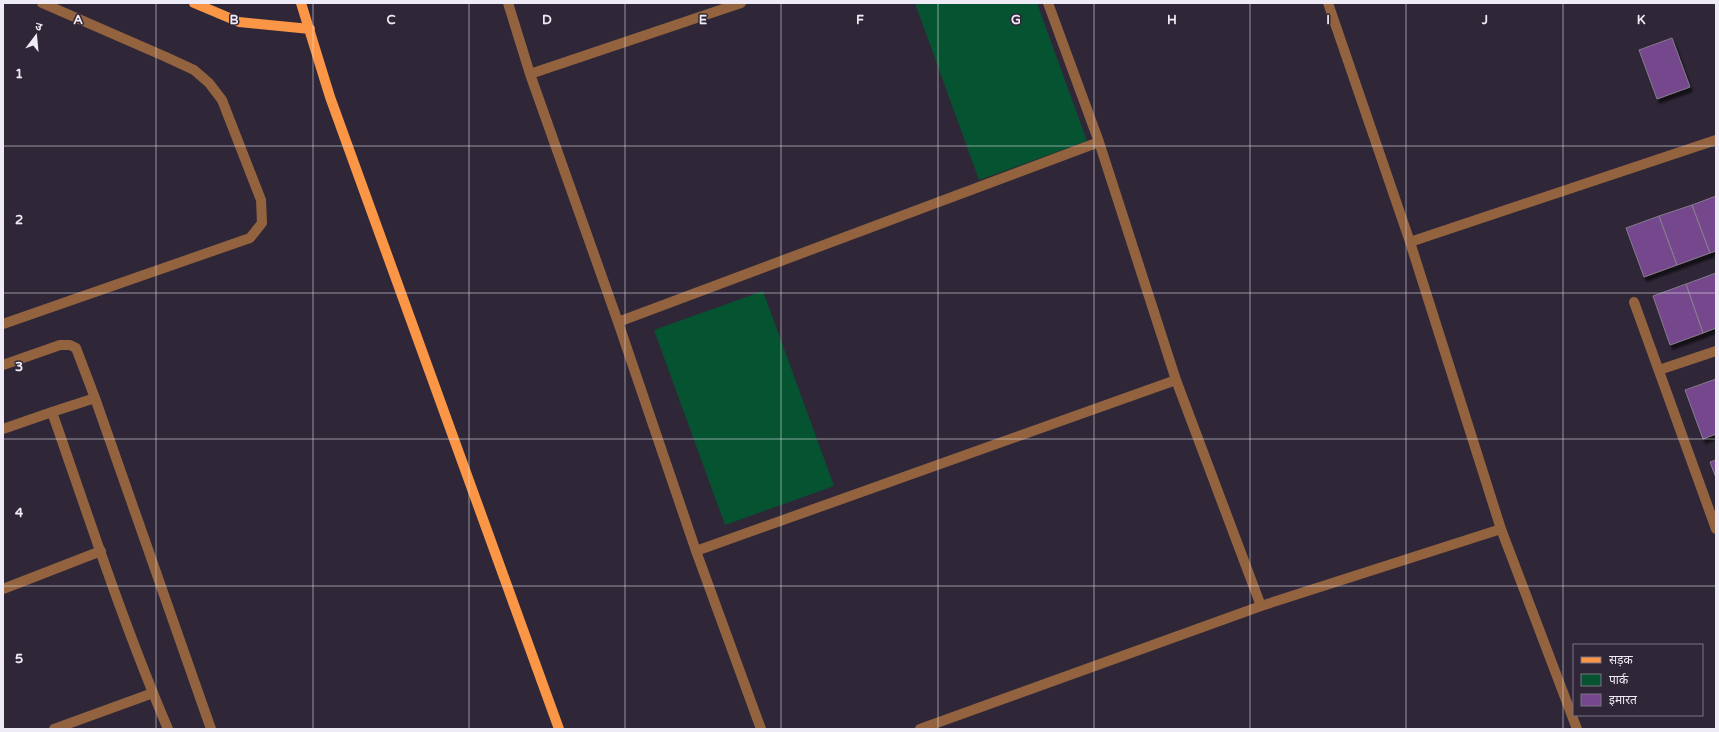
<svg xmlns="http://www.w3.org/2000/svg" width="1719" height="732" font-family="'Varela Round','Noto Sans Devanagari',sans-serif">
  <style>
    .green { fill: #055330 }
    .building { fill: #75478c; stroke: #877a8d; filter: url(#shadow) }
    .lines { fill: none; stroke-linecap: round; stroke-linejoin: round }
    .minor { stroke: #93623f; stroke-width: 10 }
    .major { stroke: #fa9646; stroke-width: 10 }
    .grid { fill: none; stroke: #efebf6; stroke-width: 1; stroke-opacity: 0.55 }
    .grid-label { font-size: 13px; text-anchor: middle; font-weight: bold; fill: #efebf6; stroke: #2f2738; stroke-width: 3; stroke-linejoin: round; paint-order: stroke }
  </style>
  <defs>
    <filter id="shadow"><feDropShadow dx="2.5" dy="4.5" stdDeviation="1" flood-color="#0009"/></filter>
  </defs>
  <rect width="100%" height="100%" fill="#2f2738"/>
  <path class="green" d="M915,3H1037L1087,141L979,180Z
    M763,291L834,486L725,525L654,330Z"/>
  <path class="building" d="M1672,38L1690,87L1657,99L1639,50Z
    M1716,196V251L1710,253L1692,205Z
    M1692,205L1710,253L1677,265L1659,216Z
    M1659,216L1677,265L1644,277L1626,228Z
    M1716,273V328L1703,333L1686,284Z
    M1686,284L1703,333L1670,345L1653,296Z
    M1716,379V434L1703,439L1685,390Z
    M1716,460V478L1710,462Z"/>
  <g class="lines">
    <path class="minor" d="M508,3L530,74L618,322L696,551L761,729
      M1048,3L1099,142L1176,380L1261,606
      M1328,3L1410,242L1501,529L1577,729
      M530,74L741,3
      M1410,242L1716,140
      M1634,302L1716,529
      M618,322L1099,142
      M3,324L250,238L262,223L261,200L222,100L209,83L194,70L166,57L42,3
      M3,365L60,345H70L76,348L95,398L211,729
      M1659,370L1716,351
      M95,398L52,412C89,518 124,626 168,729
      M3,429L52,412
      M696,551L1176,380
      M3,589L101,551
      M54,729L153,693
      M920,729L1261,606L1501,529"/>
    <path class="major" d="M194,3L239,22L310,29
      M301,3L330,97L559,729"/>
  </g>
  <path class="grid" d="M156,3V729M313,3V729M469,3V729M625,3V729M781,3V729M938,3V729M1094,3V729M1250,3V729M1406,3V729M1563,3V729M3,146H1716M3,293H1716M3,439H1716M3,586H1716"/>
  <g class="grid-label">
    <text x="78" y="24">A</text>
    <text x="234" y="24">B</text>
    <text x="391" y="24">C</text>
    <text x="547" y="24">D</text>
    <text x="703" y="24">E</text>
    <text x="860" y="24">F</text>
    <text x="1016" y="24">G</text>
    <text x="1172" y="24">H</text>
    <text x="1328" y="24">I</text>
    <text x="1485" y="24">J</text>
    <text x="1641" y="24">K</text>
    <text x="19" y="78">1</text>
    <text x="19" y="224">2</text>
    <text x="19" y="371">3</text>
    <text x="19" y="517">4</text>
    <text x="19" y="663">5</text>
  </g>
  <rect width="1719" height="732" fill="none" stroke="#efebf6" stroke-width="8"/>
  <rect x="1573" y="644" width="130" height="72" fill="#2f2738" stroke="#7c7584"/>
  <rect x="1581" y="657" width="20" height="6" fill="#fa9646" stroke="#7c7584"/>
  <text x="1609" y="664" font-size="12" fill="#efebf6">सड़क</text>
  <rect x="1581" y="674" width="20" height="12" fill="#055330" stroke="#7c7584"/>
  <text x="1609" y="684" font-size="12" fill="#efebf6">पार्क</text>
  <rect x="1581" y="694" width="20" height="12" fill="#75478c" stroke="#7c7584"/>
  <text x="1609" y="704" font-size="12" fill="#efebf6">इमारत</text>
  <g transform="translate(36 36) rotate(16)" stroke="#2f2738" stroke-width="3" paint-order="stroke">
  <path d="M0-3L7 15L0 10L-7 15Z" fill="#efebf6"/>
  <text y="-6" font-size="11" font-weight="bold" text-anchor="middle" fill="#efebf6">उ</text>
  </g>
</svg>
